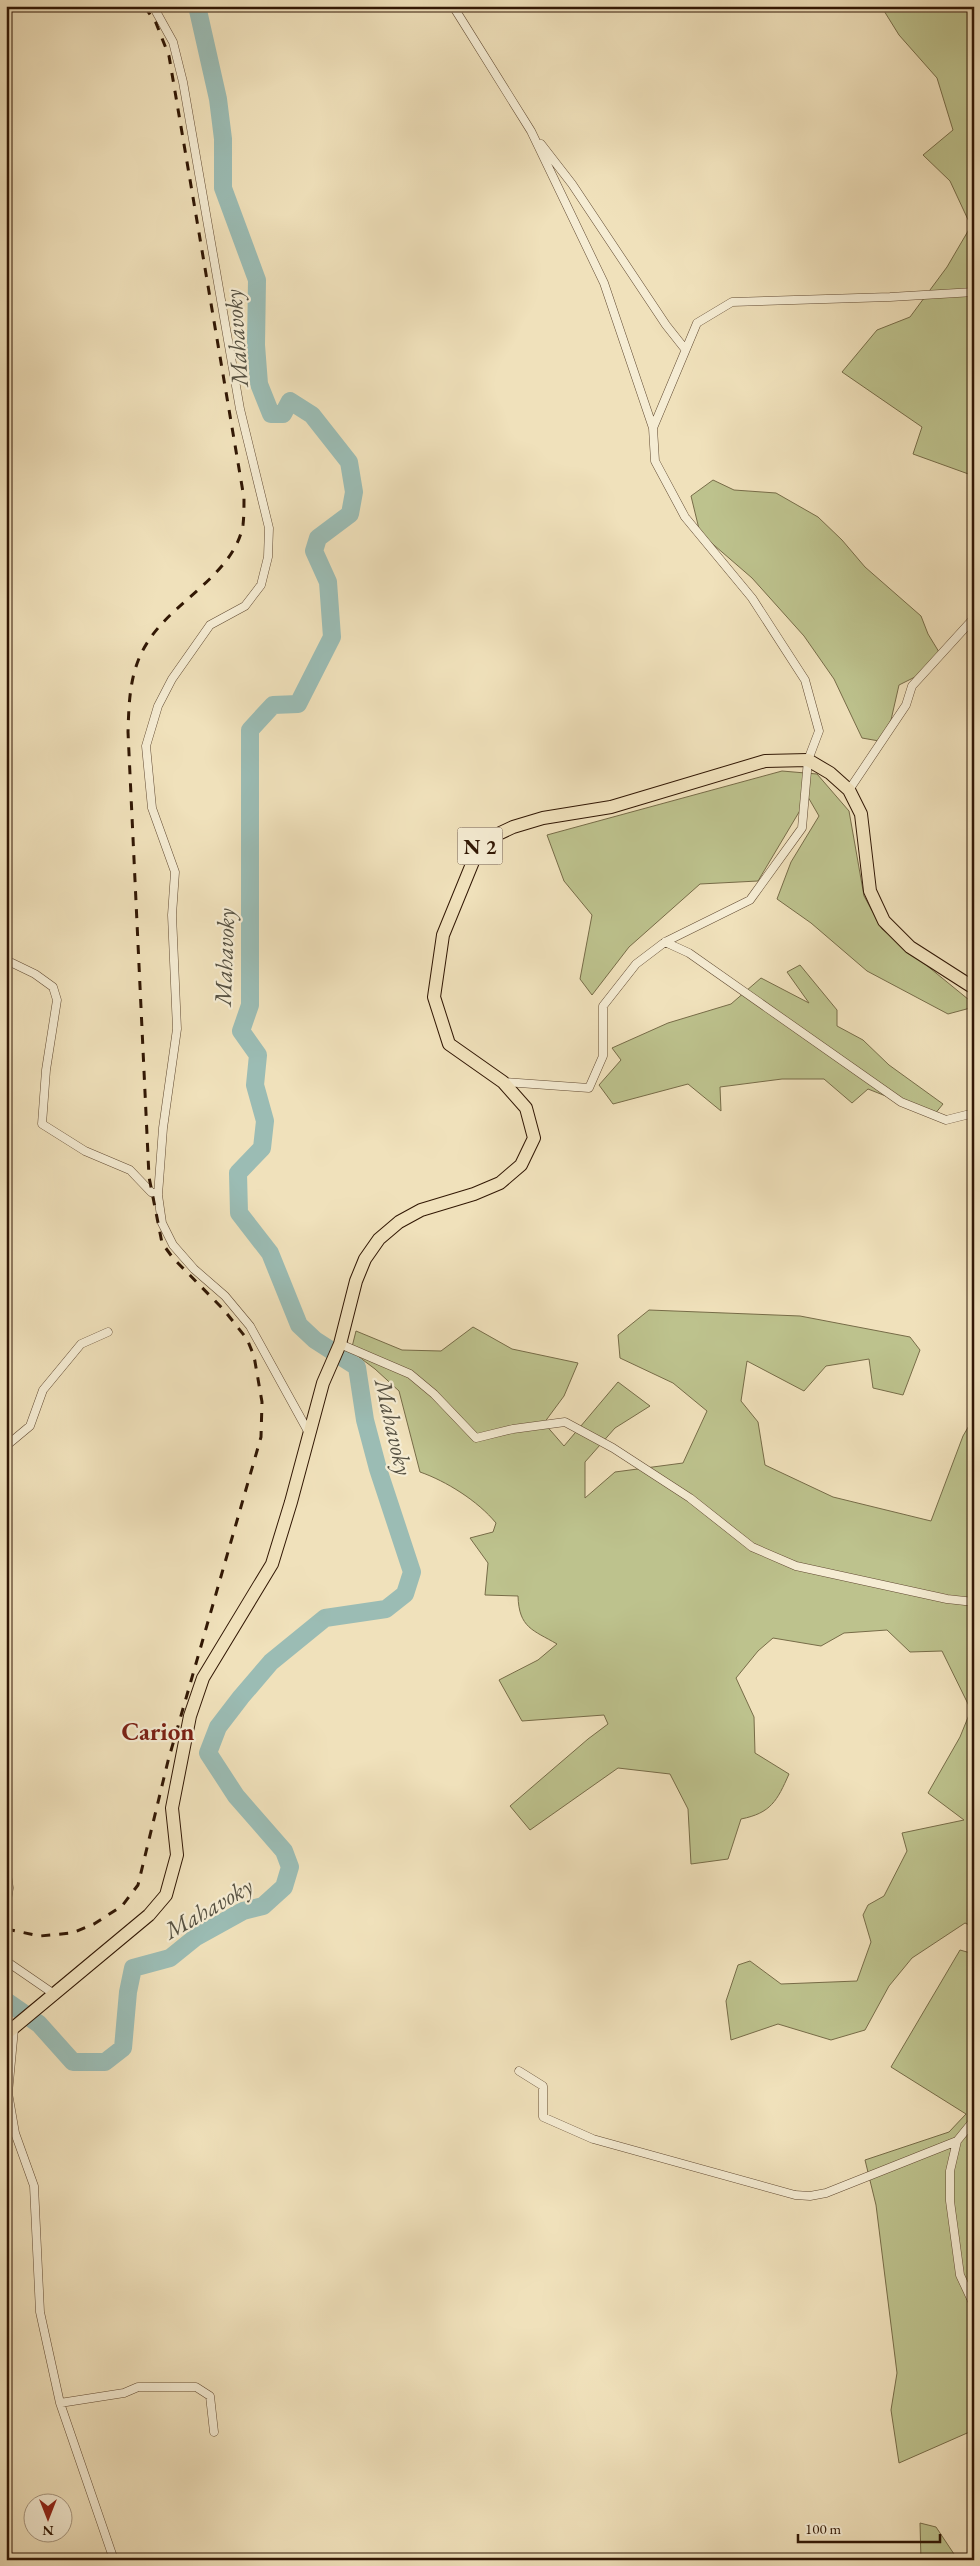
<svg xmlns="http://www.w3.org/2000/svg" width="980" height="2566" font-family="'EB Garamond',serif">
  <style>
    .green { fill: #bdc28d; stroke: #776c48 }
    .lines { fill: none; stroke-linecap: round; stroke-linejoin: round }
    .river { stroke: #9bbcb4; stroke-width: 18 }
    .minor-casing { stroke: #614a32; stroke-width: 9 }
    .primary-casing { stroke: #311704; stroke-width: 14 }
    .minor { stroke: #f5ecd3; stroke-width: 8 }
    .primary { stroke: #f0e1bb; stroke-width: 12 }
    .rail { stroke: #311704; stroke-width: 3; stroke-dasharray: 9 9; stroke-linecap: butt }
    .labels { text-anchor: middle; dominant-baseline: central; stroke-width: 4.5; stroke-linejoin: round; paint-order: stroke }
    .shield { fill: #f5ecd3; stroke: #6c5742; stroke-width: 1 }
    .shield-label { font-size: 21px; font-weight: bold; fill: #311704 }
    .water-label { font-size: 24px; font-style: italic; fill: #565142; stroke: #f5ecd3 }
    .quarter-label { font-size: 25px; font-weight: bold; fill: #7a1f14; stroke: #f5ecd3 }
  </style>
  <rect width="100%" height="100%" fill="#f0e1bb"/>
  <filter id="stains"><feTurbulence type="fractalNoise" baseFrequency=".004" numOctaves="4"/><feColorMatrix values="0 0 0 0 .2 0 0 0 0 .09 0 0 0 0 .02 0 0 0 .5 -.17"/></filter>
  <radialGradient id="worn" r=".72"><stop offset=".6" stop-color="#630" stop-opacity="0"/><stop offset="1" stop-color="#630" stop-opacity=".3"/></radialGradient>
  <path class="green" d="M881,6H974V476L913,454L922,427L842,372L877,330L910,317L947,267L971,226L950,181L923,155L953,130L937,78L899,35Z
    M713,480L734,490L776,493L818,517L842,540L865,567L921,616L928,634L939,652L915,677L899,685L891,720L879,741L862,738L834,679L804,636L752,578L700,533L691,496Z
    M782,771L817,774L849,811L864,896L882,929L974,1004V1007L948,1014L867,971L811,923L777,899L791,862L819,816L808,797L758,881L700,884L629,947L592,995L580,979L592,915L564,881L547,835Z
    M800,965L837,1010V1026L863,1040L889,1065L943,1104L934,1115L868,1089L852,1103L824,1079H782L720,1087L721,1111L688,1084L613,1104L599,1085L621,1060L612,1048L668,1023L731,1004L761,978L809,1003L787,972Z
    M649,1310L800,1316L910,1337L920,1350L903,1395L873,1388L869,1359L826,1366L804,1391L747,1361L741,1401L758,1422L765,1465L833,1497L931,1521L963,1436L974,1417V1927L965,1923L912,1958L889,1986L865,2030L831,2040L778,2024L731,2040L726,2001L738,1965L750,1961L781,1984L857,1981L871,1942L863,1915L868,1905L884,1896L907,1851L902,1833L964,1820L928,1793L960,1737L971,1710L942,1651L910,1652L887,1630L844,1633L821,1646L773,1638L758,1651L736,1678L754,1717L755,1753L789,1774C777,1801 771,1813 741,1819L728,1859L691,1864L688,1809L670,1774L618,1768L530,1830L510,1806L588,1739L608,1724L604,1715L522,1721L499,1680L538,1660L557,1644C533,1630 519,1628 518,1596L485,1595L488,1563L470,1538L493,1532L496,1523C478,1501 446,1481 420,1472L399,1391L375,1369L351,1351L356,1331L402,1350L441,1351L473,1327L512,1349L578,1363L564,1396L544,1423L564,1446L618,1382L650,1406L615,1428L585,1462V1498L615,1472L683,1463L707,1411L673,1383L620,1358L618,1335Z
    M960,1950L974,1954V2430L899,2463L891,2410L897,2373L876,2205L865,2160L949,2132L966,2114L891,2067Z
    M920,2523L936,2527L958,2560H921Z"/>
  <g class="lines">
    <path class="river" d="M6,2001L39,2024L73,2062H105L123,2048L128,1992L133,1968L170,1958L196,1937L243,1911L263,1906L284,1887L290,1867L284,1851L236,1796L208,1753L218,1727L241,1697L271,1662L325,1618L386,1609L405,1594L412,1572L378,1469L365,1420L357,1367L315,1340L299,1325L270,1253L239,1213L238,1173L262,1148L265,1121L255,1085L258,1055L241,1031L250,1005V730L273,705L298,704L332,637L328,582L314,551L318,538L350,514L354,492L349,462L312,415L290,401L283,414H271L259,384L256,345L257,280L223,188V139L218,99L197,6"/>
    <defs>
      <path id="minor" d="M153,6L173,42L183,82L240,409L269,528L268,557L261,585L245,606L210,625L172,679L158,706L146,746L152,808L175,872L172,915L177,1029L163,1128L158,1195L162,1223L173,1245L194,1269L225,1296L250,1326L309,1433
        M453,6L531,131L604,283L653,428
        M541,144L572,184L666,325L685,349
        M849,790L906,705L912,686L974,618
        M665,942L689,953L901,1102L946,1120L974,1113
        M6,960L35,974L53,987L57,1000L46,1070L42,1124L85,1151L130,1170L151,1192L158,1195
        M503,1082L589,1088L603,1056V1006L636,964L665,942L750,900L802,828L808,760L819,731L805,680L752,598L685,517L655,461L653,428L697,323L732,302L890,297L974,292
        M340,1344L410,1374L434,1394L476,1438L513,1429L565,1422L613,1448L690,1498L752,1547L796,1566L947,1599L974,1602
        M6,1446L30,1426L43,1390L81,1344L108,1332
        M6,1867L9,1888L6,1906
        M6,1961L54,1994
        M14,2029L8,2093L15,2133L34,2186L40,2312L60,2403L124,2393L138,2387H196L210,2396L214,2432
        M519,2071L543,2086V2117L593,2139L795,2195L810,2196L826,2193L957,2141
        M974,2120L957,2141L950,2171V2201L960,2275L974,2305
        M60,2403L114,2560"/>
      <path id="primary" d="M6,2034L149,1915L166,1895L177,1855L172,1808L190,1716L203,1678L272,1564L291,1502L323,1383L340,1344L356,1281L365,1259L379,1239L399,1222L421,1210L474,1194L500,1183L521,1165L534,1138L526,1108L503,1082L449,1044L434,997L443,935L481,842L513,827L543,818L611,807L765,761L808,760L830,773L849,790L861,814L870,891L884,921L910,947L974,988"/>
    </defs>
    <use href="#minor" class="minor-casing"/>
    <use href="#primary" class="primary-casing"/>
    <use href="#minor" class="minor"/>
    <use href="#primary" class="primary"/>
    <path class="rail" d="M6,1929L40,1936L72,1933L94,1924L122,1906L138,1885L168,1761L261,1437L262,1402L254,1356L247,1339L224,1310L173,1258L162,1243L149,1177L128,732C129,698 130,668 149,640C175,600 234,574 243,525C244,516 244,507 244,498L169,56L156,23L144,6"/>
  </g>
  <g class="labels">
    <rect class="shield" x="457.5" y="827.5" width="45" height="37" rx="4"/>
    <g class="shield-label">
      <text x="480" y="846">N 2</text>
    </g>
    <g class="water-label">
      <text transform="translate(236 338) rotate(-94)">Mahavoky</text>
      <text transform="translate(224 957) rotate(-88)">Mahavoky</text>
      <text transform="translate(394 1427) rotate(77)">Mahavoky</text>
      <text transform="translate(208 1908) rotate(-30)">Mahavoky</text>
    </g>
    <g class="quarter-label">
      <text x="158" y="1731">Carion</text>
    </g>
  </g>
  <rect width="980" height="2566" fill="none" stroke="#f0e1bb" stroke-width="25"/>
  <rect x="8" y="8" width="965" height="2551" fill="none" stroke="#311704" stroke-width="2.5"/>
  <rect x="12" y="12" width="955" height="2541" fill="none" stroke="#311704"/>
  <g transform="translate(48 2518) rotate(180)"><circle r="24" fill="#f5ecd3" stroke="#a79780"/>
  <path d="M0-4L9 19L0 12L-9 19Z" fill="#8f2418"/>
  <text y="-8" font-size="14" font-weight="bold" text-anchor="middle" fill="#311704">N</text>
  </g>
  <path d="M798 2534v8h142v-8" fill="none" stroke="#311704" stroke-width="2.5"/>
  <text x="805" y="2534" font-size="15" fill="#311704" stroke="#f5ecd3" stroke-width="4" paint-order="stroke">100 m</text>
  <rect width="100%" height="100%" filter="url(#stains)"/>
  <rect width="100%" height="100%" fill="url(#worn)"/>
</svg>
